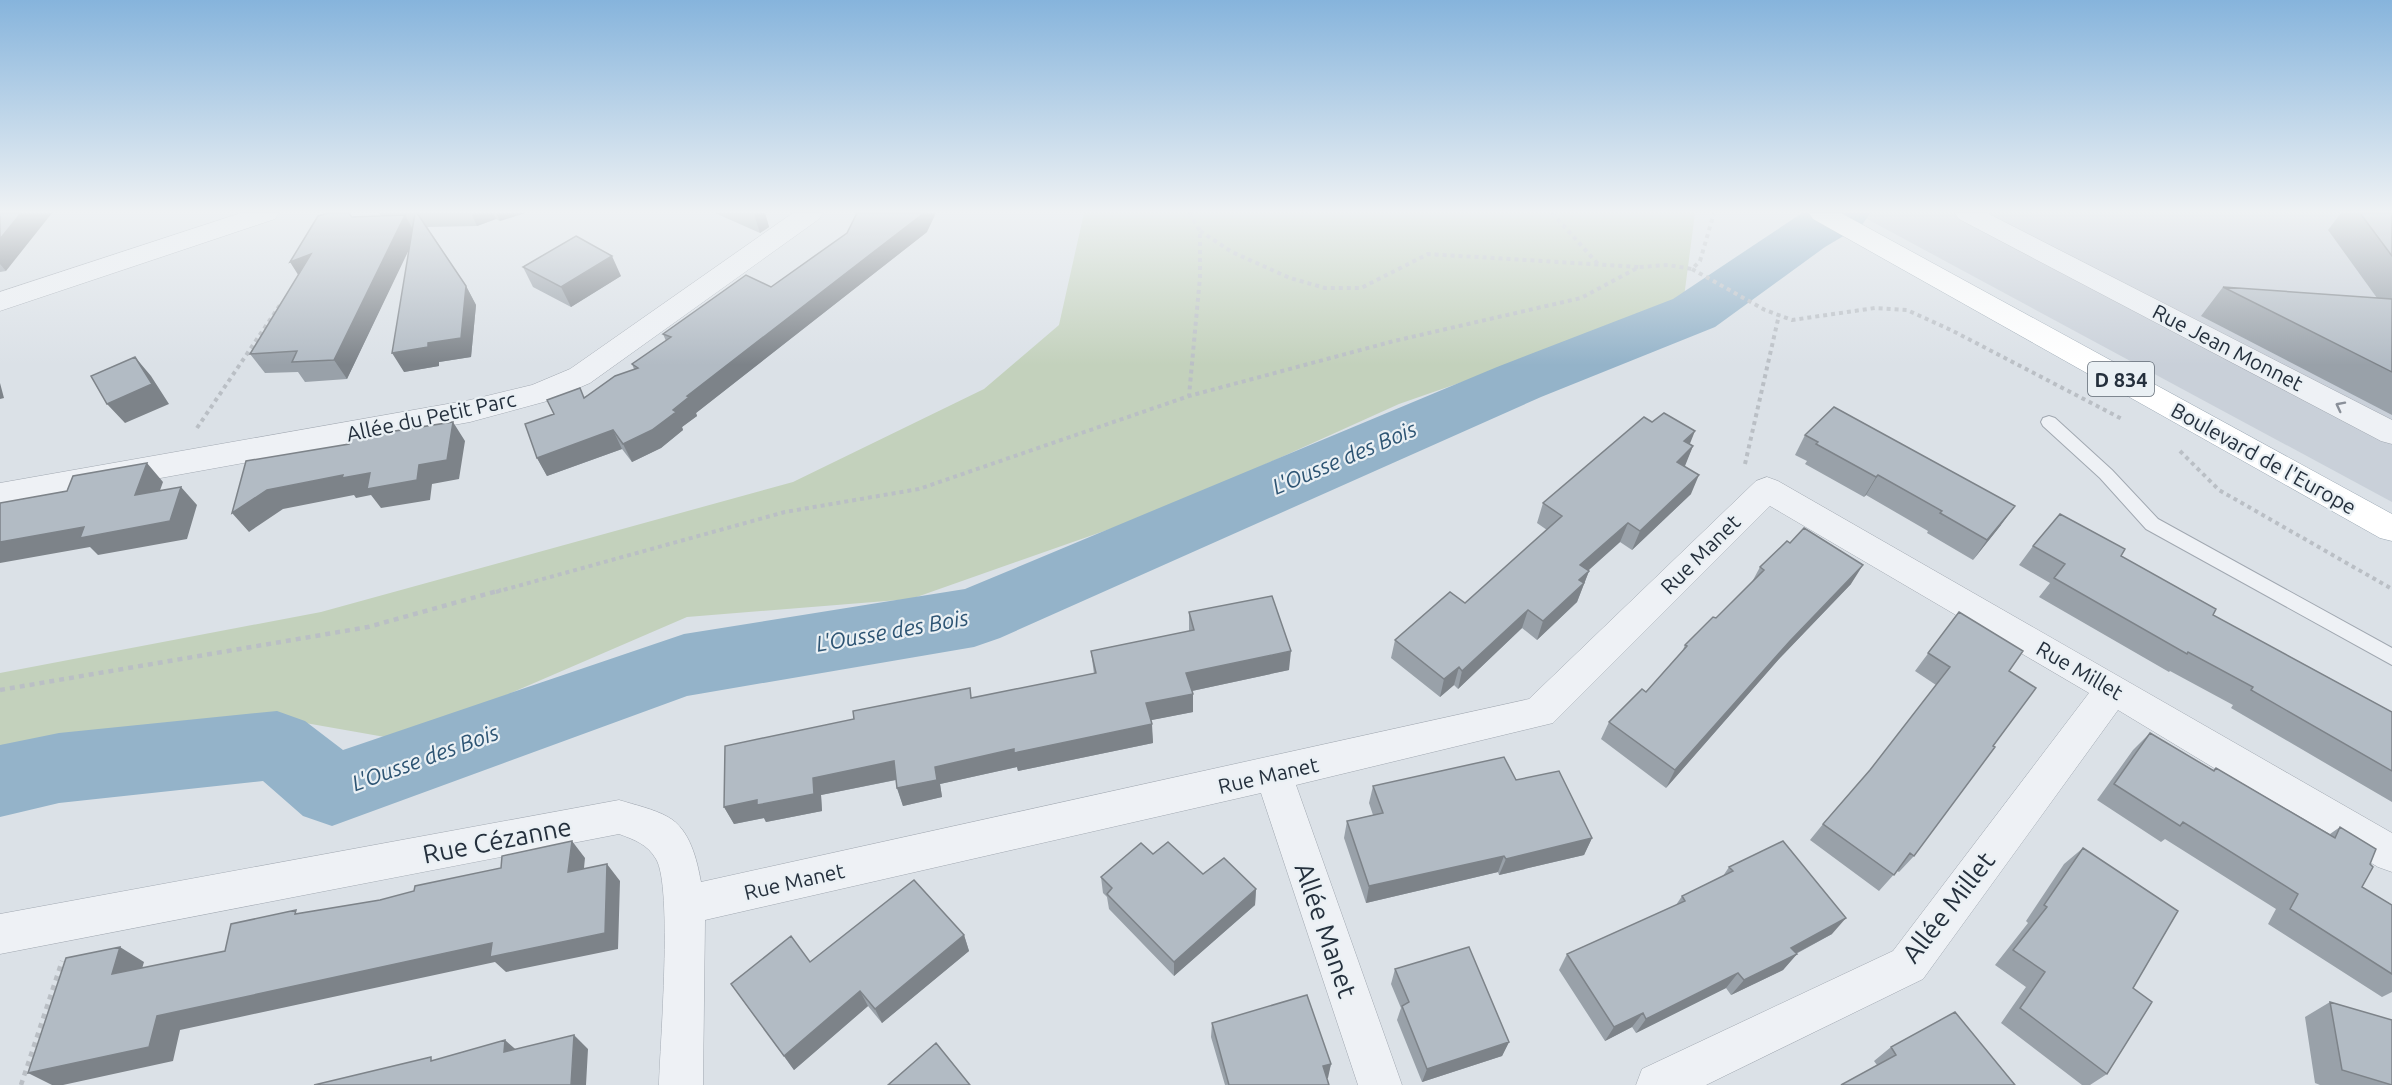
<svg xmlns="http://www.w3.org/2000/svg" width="2392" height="1085" font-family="Ubuntu,sans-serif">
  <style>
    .built { fill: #c9d0d9 }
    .green { fill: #c3d1bc }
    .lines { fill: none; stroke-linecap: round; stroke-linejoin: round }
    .river { fill: #94b3c9; fill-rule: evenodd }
    .service-casing { stroke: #a1a8b1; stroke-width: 2 }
    .minor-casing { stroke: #a1a8b1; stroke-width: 1 }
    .tertiary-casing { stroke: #a1a8b1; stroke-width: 1 }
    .primary-casing { stroke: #9aa7b3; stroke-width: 1 }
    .path-far1 { stroke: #babfc5; stroke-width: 4; stroke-dasharray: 4 4; stroke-linecap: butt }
    .path { stroke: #babfc5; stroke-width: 4.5; stroke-dasharray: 5 5; stroke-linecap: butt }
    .service { fill: #eef1f5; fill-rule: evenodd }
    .minor { fill: #eef1f5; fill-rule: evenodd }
    .tertiary { fill: #eef1f5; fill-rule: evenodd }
    .primary { fill: #fff; fill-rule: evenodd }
    .wall { fill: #99a1a9 }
    .shaded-wall { fill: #7d8389 }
    .building { fill: #b2bbc4; stroke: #7d8389; stroke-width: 1.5 }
    .oneway { stroke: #8a9099 }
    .labels { text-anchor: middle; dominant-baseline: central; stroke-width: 4.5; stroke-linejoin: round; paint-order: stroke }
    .shield { fill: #eaf0f4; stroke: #606a74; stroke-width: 1.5 }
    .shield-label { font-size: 20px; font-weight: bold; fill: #25303d }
    .street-label { font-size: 21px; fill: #25303d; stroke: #eaf0f4 }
    .water-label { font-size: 22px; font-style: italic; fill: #2d5473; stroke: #eaf0f4 }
    .near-street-label { font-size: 26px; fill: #25303d; stroke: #eaf0f4 }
  </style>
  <rect width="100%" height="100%" fill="#dbe1e7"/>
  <path class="built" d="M1856,213H2392V502Z"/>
  <path class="green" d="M1084,213H1695L1683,305L1399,404L1164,510L911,599L687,617L402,740L277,718L0,768V673L321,612L793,482L984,389L1059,325Z"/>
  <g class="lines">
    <path class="river" d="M1802,213H1870L1862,225L1825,247L1715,327L1541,397L1000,638L974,647L687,696L332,826L303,816L263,781L59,803L0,817V745L59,733L277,711L305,721L343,750L684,634L965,589L1497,367L1673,299Z"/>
    <defs>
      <path id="service" d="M2049,416L2055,418L2112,470L2158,519L2392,648V665L2146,529L2100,478L2043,426L2041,422L2043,418Z"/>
      <path id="minor" d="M793,213H823L819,219L590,383L551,400L470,422L0,507V483L470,400L532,385L570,369Z
        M1955,213H1987L2392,420V444L2381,441L1959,219Z
        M1767,477L1778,481L2392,833V872L2378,867L2118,710L1923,979L1706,1085H1636L1642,1069L1893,951L2089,693L1770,506L1553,723L1296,785L1402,1085H1358L1261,793L705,920L703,1085H659C660,1045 673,887 656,859C647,844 635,840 619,834L0,954V914L619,800C635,805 654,809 668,817C690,829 697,860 701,882L1529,699L1756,481Z"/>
      <path id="tertiary" d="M241,213H279L275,219L0,311V292Z"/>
      <path id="primary" d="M1809,213H1841L2392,514V541L2380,538L1813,219Z"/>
    </defs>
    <use href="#service" class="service-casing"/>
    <use href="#minor" class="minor-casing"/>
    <use href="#tertiary" class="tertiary-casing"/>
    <use href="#primary" class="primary-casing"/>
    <path class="path-far1" d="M1189,213L1200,231V277L1189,396
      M1552,213L1598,264
      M1200,231L1232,252L1290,278L1325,288H1361L1428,254L1639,267
      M1692,269L1765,310L1792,320L1875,308L1907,310L1953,331L2124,420
      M197,428L280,305
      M2180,451L2219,490L2392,589
      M1745,464L1779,315
      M496,592L785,512L919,489L1189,396L1394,341L1581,298L1639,267L1668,265L1692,269L1700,261L1714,213"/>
    <path class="path" d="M0,690L368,627L501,590
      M21,1085L62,961"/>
    <use href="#service" class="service"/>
    <use href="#minor" class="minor"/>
    <use href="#tertiary" class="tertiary"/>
    <use href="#primary" class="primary"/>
  </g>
  <path class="wall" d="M0,213L6,271L0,272Z
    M379,213H525L500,221L496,219L477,226L427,227L466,286L476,305L471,357L439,362V366L404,372L409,248L347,379L305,382L298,372L265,373L250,354L352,217L381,216Z
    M715,213H765L769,227L760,233Z
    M2341,213H2392V415L2201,316L2223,287L2377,298L2328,230Z
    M927,232L696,413L697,416L682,427L683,430L661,448L632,462L622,449L547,476L537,458L554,414L634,369L632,364L666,341L663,334L771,287Z
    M523,267L621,276L571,307L533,287Z
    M1805,435L2001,525L1973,560L1927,533L1928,531L1866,495L1864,497L1805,464L1807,461L1795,455Z
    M1690,444L1693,446L1684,466L1691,494L1632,550L1620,542L1589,570V571L1577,602L1537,640L1522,628L1458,689L1454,685L1440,697L1391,658L1395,640L1465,603L1547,530L1537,523L1543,503Z
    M2033,546L2121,556L2213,615L2392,712V802L2231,708L2233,705L2170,671L2169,672L2039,597L2050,583L2019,565Z
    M1760,567L1851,584L1779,659L1666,788L1601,739L1609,722L1646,692L1682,652L1685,645L1716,618L1752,582Z
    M1189,612L1289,670L1192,691L1193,694V712L1151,720L1153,743L1018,771L1017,767L940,784L942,797L903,806L897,788L896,780L821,795L822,811L766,822L764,818L734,824L724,807L972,698L1094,674L1091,651L1189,631Z
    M1959,612L2009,671L1914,856L1899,872L1897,871L1879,891L1810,840L1823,824L1870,770L1936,685L1915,671Z
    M2150,733L2213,770L2216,768L2330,834L2340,827L2370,864L2362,887L2392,905V992L2382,997L2268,924L2276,909L2165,839L2161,842L2097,800L2133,750Z
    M1516,780L1592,838L1584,855L1499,875L1498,872L1366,903L1344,838L1347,821L1373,815L1369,803L1373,786Z
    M2083,848L2133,988L2107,1074L2090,1085H2082L2001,1023L2026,987L1995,965L2028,923L2026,921L2064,864Z
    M1153,854L1203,874L1256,889L1255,905L1174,976L1109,909L1107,897L1103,893L1101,877Z
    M1729,867L1832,934L1796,954H1797L1783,970L1731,995L1726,988L1636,1033L1632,1027L1605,1041L1559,970L1567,954L1676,905L1682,896L1723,876Z
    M964,935L969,951L882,1023L868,1006L794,1070L731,984L810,962Z
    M1395,969L1509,1042L1502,1056L1422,1082L1397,1020L1401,1008L1391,984Z
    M2330,1002L2392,1085H2320L2315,1083L2305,1017Z
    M1212,1023L1331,1064L1327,1078L1329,1085H1225L1211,1037Z
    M1891,1047L2015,1085L1877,1065L1874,1061Z"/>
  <path class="shaded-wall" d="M21,213H52L6,271L0,264V239Z
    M471,213H493L496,219L477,226Z
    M496,213H525L500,221Z
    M756,213H765L769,227L760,233L754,214Z
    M924,213H936L927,232L696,413L697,416L682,427L683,430L661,448L632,462L623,444L673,410L687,396Z
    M405,215L416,235L347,379L334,360Z
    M311,254L302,281L290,262Z
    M612,256L621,276L571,307L561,287Z
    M466,286L476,305L471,357L439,362V366L404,372L392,353L428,343Z
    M135,357L151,376L169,404L125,423L107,404Z
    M0,383L4,398L0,399Z
    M453,422L465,441L459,479L432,484L430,500L381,508L371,495L356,498L354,495L283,509L249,532L232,513L267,490L343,475L419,465Z
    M613,430L622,449L547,476L537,458Z
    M1695,431L1687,451L1684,441Z
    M1693,446L1685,466L1669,481L1677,462Z
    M147,463L163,482L152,513L135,495Z
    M1699,475L1691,494L1632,550L1640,531Z
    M1878,475L1866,495L1864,497L1876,477Z
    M181,487L197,505L187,539L98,555L90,547L0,563V542Z
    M2015,506L2001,525L1973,560L1987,540Z
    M1628,523L1620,542L1574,583L1580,565Z
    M1863,565L1851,584L1779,659L1666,788L1675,770L1790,641Z
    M1589,571L1577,602L1537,640L1543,621L1579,580Z
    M1528,610L1522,628L1458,689L1462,671Z
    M1291,651L1289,670L1187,692L1186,673Z
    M1459,667L1454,685L1440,697L1444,679Z
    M1193,694V712L1147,721L1146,703Z
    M1152,724L1153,743L1018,771L1017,767L940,784L942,797L903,806L897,788L935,767L1014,749Z
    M894,761L900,779L821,795L822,811L766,822L764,818L734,824L724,807L757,800L813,778Z
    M1592,838L1584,855L1499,875L1506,859Z
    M572,841L585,858L582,888L568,872Z
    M1504,856L1498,872L1366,903L1369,886Z
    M607,864L620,881L618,949L506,972L495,962L180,1030L173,1061L63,1085H52L28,1073L157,1016Z
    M1256,889L1255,905L1174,976V962Z
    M1846,918L1832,934L1778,963L1791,948Z
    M964,935L969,951L882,1023L875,1009Z
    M120,947L144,962L136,989L112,974Z
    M1797,954L1783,970L1731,995L1744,980Z
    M1738,973L1726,988L1636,1033L1646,1019Z
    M860,991L868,1006L794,1070L784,1056Z
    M1643,1013L1632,1027L1605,1041L1614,1027Z
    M574,1035L588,1049L586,1085H571Z
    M505,1040L521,1054L504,1052Z
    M1509,1042L1502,1056L1422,1082L1427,1069Z
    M1331,1064L1328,1078L1320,1080L1323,1066Z"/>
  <path class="building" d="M0,213H21L0,239Z
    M328,213H349L352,217L405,215L334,360L292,362L297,351L250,354L311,254L290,262L318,216Z
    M415,213H417L466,286L461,338L428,343V347L392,353Z
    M857,213H924L687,396L689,397L673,410L676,412L652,430L623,444L613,430L537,458L525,424L554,414L547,400L580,388L584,398L615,376L638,368L632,364L671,337L663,334L746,275L771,287L847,233Z
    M2360,213H2392V256Z
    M576,236L612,256L561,287L523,267Z
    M2223,287L2392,299V372Z
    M135,357L152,384L107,404L91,376Z
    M1834,407L2015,506L1987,540L1940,513L1942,511L1878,475L1876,477L1816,444L1818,442L1805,435Z
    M1664,413L1695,431L1684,441L1693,446L1677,462L1699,475L1640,531L1628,523L1580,565L1589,571L1579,580L1584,583L1543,621L1528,610L1462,671L1459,667L1444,679L1395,640L1450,592L1465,603L1562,516L1543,503L1644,417L1652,422Z
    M453,422L447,460L419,465L417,480L367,489L370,473L342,478L343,475L267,490L232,513L246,461L349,444L350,438Z
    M147,463L135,495L181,487L170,521L80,538L84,527L0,542V503L67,491L73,476Z
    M2060,514L2125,549L2121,556L2216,609L2213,615L2392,712V771L2251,690L2253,687L2188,652L2187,654L2054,578L2065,564L2033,546Z
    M1804,528L1863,565L1790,641L1675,770L1609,722L1642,689L1646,692L1687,646L1685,645L1713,617L1716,618L1764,570L1760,567L1787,541L1790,543Z
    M1272,596L1291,651L1186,673L1193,694L1146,703L1152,724L1014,753V749L935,767L937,780L897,788L894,761L813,778L814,794L757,805V800L724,807L725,746L854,719L853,711L970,688L971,698L1096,673L1091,651L1194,630L1189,612Z
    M1959,612L2023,651L2009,671L2036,688L1993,746L1995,747L1914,856L1910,853L1894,875L1823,824L1870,770L1950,667L1928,653Z
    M2150,733L2214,771L2216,768L2335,838L2340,827L2376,849L2370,864L2373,867L2362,887L2392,905V974L2290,909L2298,894L2183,822L2180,826L2114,784Z
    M1504,757L1516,780L1559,771L1592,838L1506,859L1504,856L1369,886L1347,821L1383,813L1373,786Z
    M572,841L568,872L607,864L605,933L490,957L492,943L157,1016L149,1047L28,1073L66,958L120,947L112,974L225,951L231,924L296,910L295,914L380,900L414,891L415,886L501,868L502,856Z
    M1783,841L1846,918L1791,948L1797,954L1744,980L1738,973L1646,1019L1643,1013L1614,1027L1567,954L1685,901L1682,896L1733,871L1729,867Z
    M1168,842L1203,874L1224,858L1256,889L1174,962L1107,894L1112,888L1101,877L1141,843L1153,854Z
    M2083,848L2178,911L2133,988L2152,1002L2107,1074L2020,1008L2045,972L2013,950L2047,907L2044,905Z
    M914,880L964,935L875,1009L860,991L784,1056L731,984L791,936L810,962Z
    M1469,947L1509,1042L1427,1069L1402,1006L1409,1002L1395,969Z
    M1307,995L1331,1064L1323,1066L1329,1085H1229L1212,1023Z
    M2330,1002L2392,1020V1085L2342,1070Z
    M1955,1012L2015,1085H1841L1896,1055L1891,1047Z
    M574,1035L571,1085H314L431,1057V1061L505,1040L504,1052Z
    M936,1043L970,1085H888Z"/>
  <defs><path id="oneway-chevron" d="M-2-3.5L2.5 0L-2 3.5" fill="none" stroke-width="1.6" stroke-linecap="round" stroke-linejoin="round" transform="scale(1.5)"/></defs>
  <use class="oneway" href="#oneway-chevron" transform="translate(2340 406) rotate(-153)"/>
  <linearGradient id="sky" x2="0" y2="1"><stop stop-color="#86b4dc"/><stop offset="0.58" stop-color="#eff2f4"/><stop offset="1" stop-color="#eff2f4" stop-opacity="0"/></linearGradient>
  <rect width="2392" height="365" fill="url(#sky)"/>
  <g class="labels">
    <rect class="shield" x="2088" y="362" width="66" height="34" rx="4.5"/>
    <g class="shield-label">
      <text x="2121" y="379">D 834</text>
    </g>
    <g class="street-label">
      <text transform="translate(2228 347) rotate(27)">Rue Jean Monnet</text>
      <text transform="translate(431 416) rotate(-12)">Allée du Petit Parc</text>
      <text transform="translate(2264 458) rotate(29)">Boulevard de l'Europe</text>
      <text transform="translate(1700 554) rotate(-45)">Rue Manet</text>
      <text transform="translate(2080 670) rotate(30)">Rue Millet</text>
      <text transform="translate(1268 775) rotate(-13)">Rue Manet</text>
      <text transform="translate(794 881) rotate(-13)">Rue Manet</text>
    </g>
    <g class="water-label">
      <text transform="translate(1344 457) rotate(-23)">L'Ousse des Bois</text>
      <text transform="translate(892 630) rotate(-10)">L'Ousse des Bois</text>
      <text transform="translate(425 757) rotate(-20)">L'Ousse des Bois</text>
    </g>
    <g class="near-street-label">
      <text transform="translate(497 840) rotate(-11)">Rue Cézanne</text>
      <text transform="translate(1948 907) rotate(-52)">Allée Millet</text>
      <text transform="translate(1326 930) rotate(71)">Allée Manet</text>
    </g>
  </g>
</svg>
